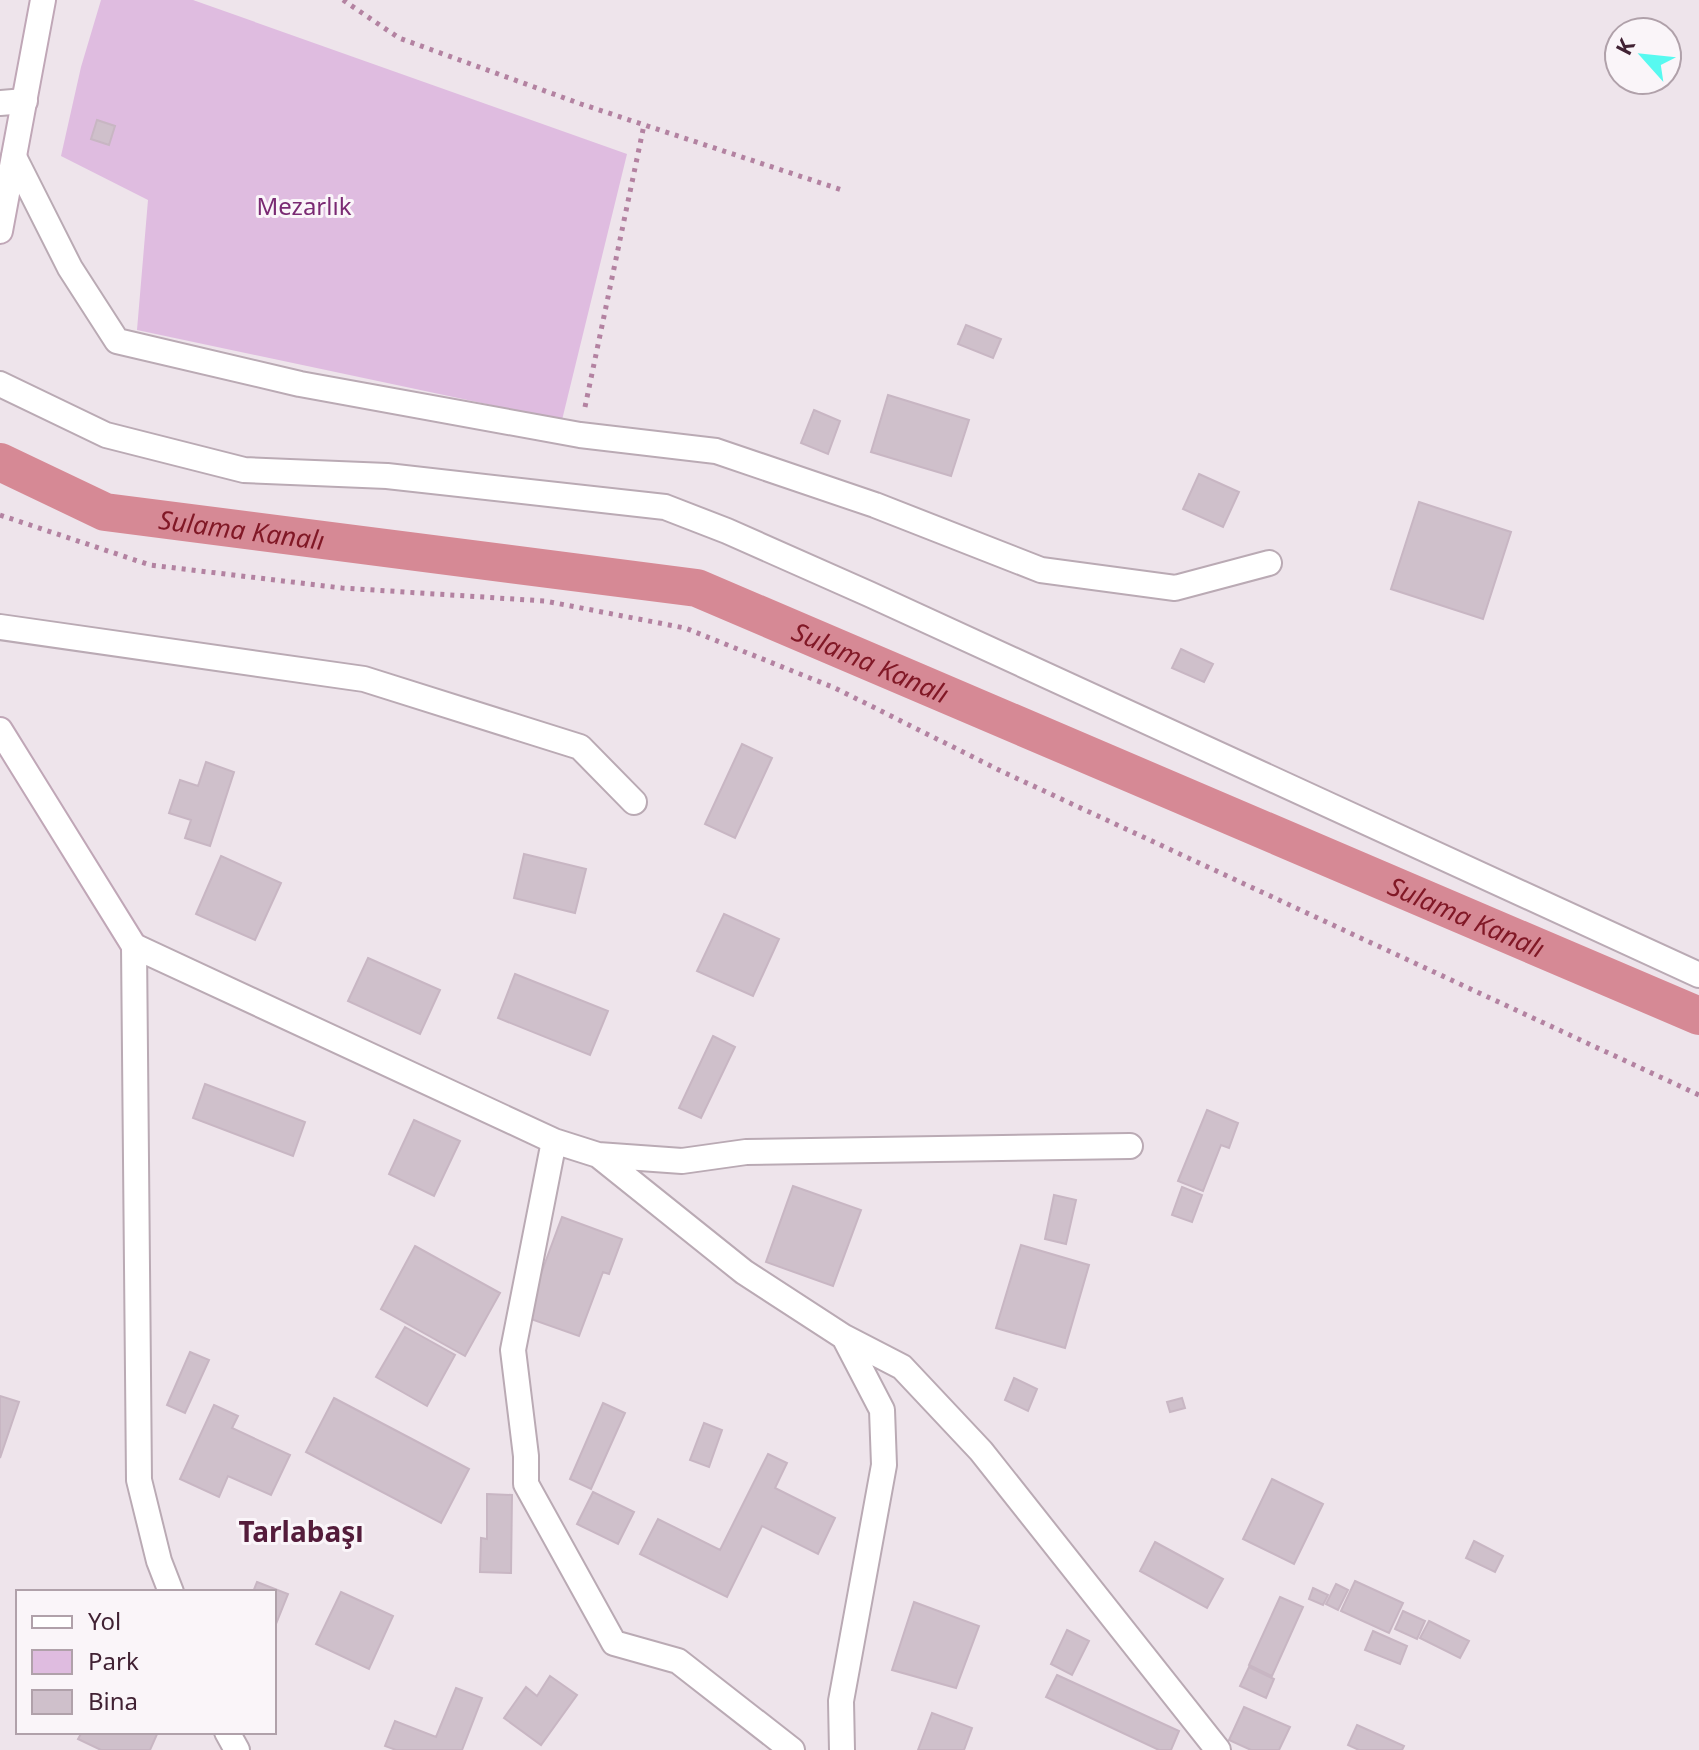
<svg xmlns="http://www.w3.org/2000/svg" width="1699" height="1750" font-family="'Noto Sans',sans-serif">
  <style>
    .green { fill: #dfbce0 }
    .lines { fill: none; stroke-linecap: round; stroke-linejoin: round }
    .canal { stroke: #d68995; stroke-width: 38 }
    .building { fill: #cfc0cb; stroke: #c8b6c3; stroke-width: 2 }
    .street-casing { stroke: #baaab4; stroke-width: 28 }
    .secondary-casing { stroke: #c0a7b7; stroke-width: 28 }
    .path { stroke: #b382a1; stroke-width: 5; stroke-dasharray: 4 6; stroke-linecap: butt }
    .street { stroke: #fff; stroke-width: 24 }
    .secondary { stroke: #fff; stroke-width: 24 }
    .labels { text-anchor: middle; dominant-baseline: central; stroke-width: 6; stroke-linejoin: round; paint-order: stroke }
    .park-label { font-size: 24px; fill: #7a2a73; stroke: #faf5f9 }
    .water-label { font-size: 26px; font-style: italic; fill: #811826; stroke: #faf5f9 }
    .quarter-label { font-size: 28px; font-weight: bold; fill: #541c3b; stroke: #faf5f9 }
  </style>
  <rect width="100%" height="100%" fill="#eee4eb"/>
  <path class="green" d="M101,0H193L627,154L562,420L137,330L148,200L61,156L81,67Z"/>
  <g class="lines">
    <path class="canal" id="s1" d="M0,462L105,512L697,588L1699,1016"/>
  </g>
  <path class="building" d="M97,120L115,126L109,145L91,139Z
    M966,325L1001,339L993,358L958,344Z
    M888,395L969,420L951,476L871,452Z
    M814,410L840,421L828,454L801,443Z
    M1199,474L1239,492L1223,527L1183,509Z
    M1419,502L1511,532L1483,619L1391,589Z
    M1181,649L1213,664L1204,682L1172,668Z
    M742,744L772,758L735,838L705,824Z
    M206,762L234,772L210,846L185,838L191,820L169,813L180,780L198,786Z
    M524,854L586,869L575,913L514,898Z
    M221,856L281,883L255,940L196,914Z
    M724,914L779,939L753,996L697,971Z
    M368,958L440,990L420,1034L348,1001Z
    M515,974L608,1011L590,1055L498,1018Z
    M713,1036L735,1047L701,1118L679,1108Z
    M205,1084L305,1122L293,1156L193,1118Z
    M1207,1110L1238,1123L1229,1148L1221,1145L1203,1191L1178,1181Z
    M414,1120L460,1141L434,1196L389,1174Z
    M793,1186L861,1210L833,1286L766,1262Z
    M1182,1187L1202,1195L1192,1222L1172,1215Z
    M1054,1195L1076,1200L1066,1244L1045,1239Z
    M562,1217L622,1239L609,1274L603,1272L579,1336L525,1317Z
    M1021,1245L1089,1265L1065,1348L996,1328Z
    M415,1246L500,1293L465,1356L381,1309Z
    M405,1327L455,1355L427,1406L376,1377Z
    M190,1352L209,1360L185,1413L167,1405Z
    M1014,1378L1037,1389L1028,1411L1005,1400Z
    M0,1396L19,1402L0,1458Z
    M334,1398L469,1469L441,1523L306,1452Z
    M1182,1398L1185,1408L1170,1412L1167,1402Z
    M603,1403L625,1413L591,1489L570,1479Z
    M214,1405L238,1416L232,1428L290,1455L271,1495L228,1476L219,1497L180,1479Z
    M704,1423L722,1430L709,1467L690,1460Z
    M768,1454L787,1463L775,1488L835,1518L818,1554L762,1526L727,1597L640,1554L658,1519L720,1550Z
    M1272,1479L1323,1504L1294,1564L1243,1539Z
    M593,1492L634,1512L618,1544L577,1524Z
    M487,1494L512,1495L511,1573L480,1572L481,1538L487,1539Z
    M1474,1541L1503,1556L1495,1572L1466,1558Z
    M1155,1542L1223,1579L1207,1608L1140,1571Z
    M1355,1581L1403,1603L1389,1633L1341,1611Z
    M257,1582L288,1594L274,1629V1592H253Z
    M1336,1584L1348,1590L1338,1610L1326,1604Z
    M1313,1588L1328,1595L1323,1605L1309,1599Z
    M341,1592L393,1616L369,1669L316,1644Z
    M1280,1597L1303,1607L1272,1676L1249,1665Z
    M914,1602L979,1626L956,1688L892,1670Z
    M1403,1611L1425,1621L1417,1639L1395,1629Z
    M1429,1621L1469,1641L1460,1658L1420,1638Z
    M1067,1630L1089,1641L1072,1675L1051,1664Z
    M1373,1631L1407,1646L1400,1664L1365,1650Z
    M1249,1667L1274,1679L1266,1698L1240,1686Z
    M1057,1675L1179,1731L1171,1750H1159L1046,1697Z
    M550,1676L577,1695L541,1745L504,1718L526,1687L537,1696Z
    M456,1688L482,1698L462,1750H396L385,1746L395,1721L436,1737Z
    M1244,1707L1290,1727L1279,1750H1251L1229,1740Z
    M932,1713L972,1728L964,1750H918Z
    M1357,1725L1404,1746L1402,1750H1359L1348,1745Z
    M82,1732H158L150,1750H101L78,1739Z"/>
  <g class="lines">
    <defs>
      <path id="street" d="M0,103L25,101
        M14,157L70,268L117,341L300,384L580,435L716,451L875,505L1041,570L1175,588L1269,563
        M0,384L106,435L244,470L387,476L665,507L727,531L869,594L1699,975
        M0,627L364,679L580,747L634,802
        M554,1141L513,1350L526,1456V1484L614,1643L678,1661L792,1750
        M598,1155L744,1272L844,1337L882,1410L884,1465L841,1701L842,1750
        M844,1337L902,1367L981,1451L1218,1750
        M171,1592L159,1561L139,1480L134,946L554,1141L598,1155L682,1161L746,1152L1130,1146
        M227,1732L237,1750"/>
      <path id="secondary" d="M0,231L43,0
        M0,730L134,946"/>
    </defs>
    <use href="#street" class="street-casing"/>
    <use href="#secondary" class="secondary-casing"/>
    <path class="path" d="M343,0L399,38L581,104L845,191
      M585,407L644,125
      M0,515L150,565L342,588L545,601L685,628L835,688L1001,771L1699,1095"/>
    <use href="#street" class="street"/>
    <use href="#secondary" class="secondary"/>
  </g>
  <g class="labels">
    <g class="park-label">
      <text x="304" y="205">Mezarlık</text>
    </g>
    <g class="water-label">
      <text stroke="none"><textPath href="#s1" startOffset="254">Sulama Kanalı</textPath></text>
      <text stroke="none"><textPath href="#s1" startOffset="902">Sulama Kanalı</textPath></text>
      <text stroke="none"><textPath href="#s1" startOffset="1550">Sulama Kanalı</textPath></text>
    </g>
    <g class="quarter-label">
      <text x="301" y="1531">Tarlabaşı</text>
    </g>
  </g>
  <rect x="16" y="1590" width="260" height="144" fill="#faf5f9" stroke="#b0a1aa" stroke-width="2"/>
  <rect x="32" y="1616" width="40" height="12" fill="#ffffff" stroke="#b0a1aa" stroke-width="2"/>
  <text x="88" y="1630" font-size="24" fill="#412234">Yol</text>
  <rect x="32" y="1650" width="40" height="24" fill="#dfbce0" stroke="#b0a1aa" stroke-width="2"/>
  <text x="88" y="1670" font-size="24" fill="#412234">Park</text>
  <rect x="32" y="1690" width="40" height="24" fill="#cfc0cb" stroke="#b0a1aa" stroke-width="2"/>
  <text x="88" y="1710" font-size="24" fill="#412234">Bina</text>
  <g transform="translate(1643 56) rotate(297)"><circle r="38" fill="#faf5f9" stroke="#b0a1aa" stroke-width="2"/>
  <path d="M0-6L14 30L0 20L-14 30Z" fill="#57f9f0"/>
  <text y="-12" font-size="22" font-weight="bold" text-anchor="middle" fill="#412234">K</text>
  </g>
</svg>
